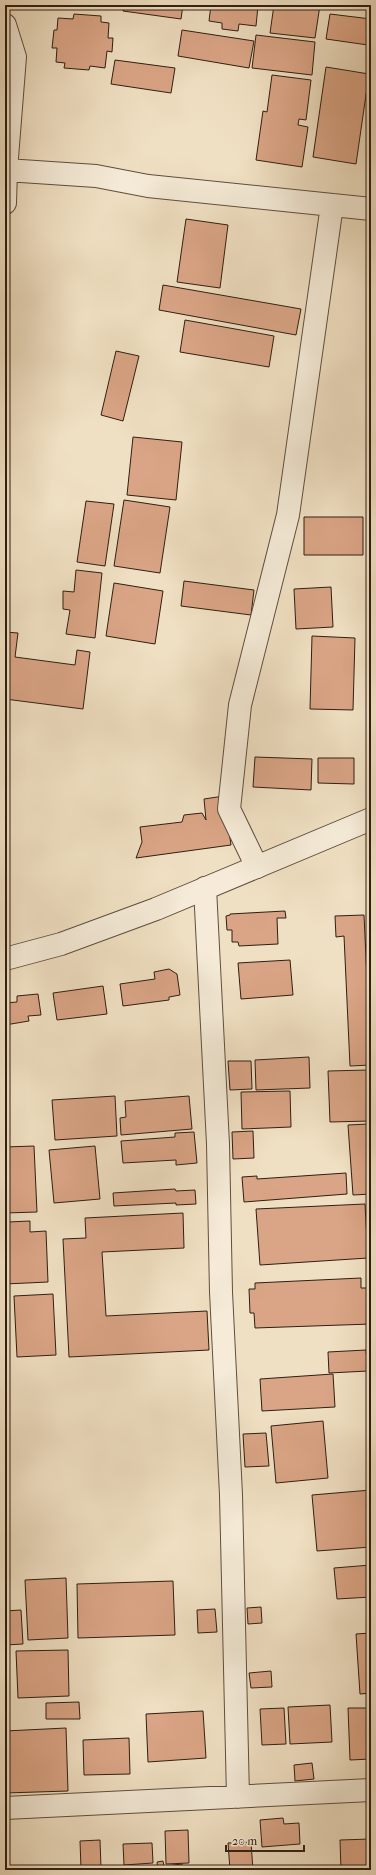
<svg xmlns="http://www.w3.org/2000/svg" width="376" height="1875" font-family="'IM FELL French Canon',serif">
  <style>
    .building { fill: #daa586; stroke: #2f1e12 }
    .lines { fill: none; stroke-linecap: round; stroke-linejoin: round }
    .minor-casing { stroke: #5f4e3e; stroke-width: 24 }
    .tertiary-casing { stroke: #5f4e3e; stroke-width: 24 }
    .minor { stroke: #f5ebd8; stroke-width: 22 }
    .tertiary { stroke: #f5ebd8; stroke-width: 22 }
  </style>
  <rect width="100%" height="100%" fill="#f0e0c3"/>
  <filter id="stains"><feTurbulence type="fractalNoise" baseFrequency=".005" numOctaves="4"/><feColorMatrix values="0 0 0 0 .2 0 0 0 0 .09 0 0 0 0 .02 0 0 0 .5 -.17"/></filter>
  <radialGradient id="worn" r=".72"><stop offset=".6" stop-color="#630" stop-opacity="0"/><stop offset="1" stop-color="#630" stop-opacity=".3"/></radialGradient>
  <path class="building" d="M124,5H183L181,19L123,11Z
    M211,5L258,6L256,26L239,24L238,31L222,29V23L209,21Z
    M274,5H320L315,38L270,33Z
    M74,14L101,16V22L109,23L108,38H113L112,52L107,51L105,68L90,66L89,70L64,68L65,63L56,62L57,48H52L54,30H57L58,18L73,19Z
    M330,14L371,19L368,45L326,39Z
    M182,30L254,41L249,68L178,56Z
    M256,35L315,42L312,75L252,68Z
    M115,60L175,68L171,93L111,84Z
    M326,67L369,74L356,164L313,157Z
    M272,75L311,80L306,120L299,119L298,125L308,127L302,167L256,160L263,111L267,112Z
    M186,219L228,225L220,288L177,282Z
    M163,285L301,309L296,335L159,310Z
    M185,320L274,336L269,367L180,352Z
    M116,351L139,356L123,421L101,415Z
    M133,437L182,442L176,500L127,495Z
    M124,500L170,507L160,573L114,566Z
    M86,501L114,504L105,566L77,562Z
    M304,517H363V555H304Z
    M76,570L102,573L95,638L66,634L70,610L63,609V591L74,592Z
    M184,581L254,590L251,615L181,606Z
    M114,583L163,591L155,644L106,636Z
    M331,587L333,627L296,629L294,589Z
    M5,632L18,633L15,657L75,665L77,650L90,652L83,709L5,699Z
    M312,636L355,638L353,710L310,709Z
    M255,757L312,759L311,790L253,787Z
    M318,758H354V784L318,783Z
    M224,796L231,845L136,858L142,842L140,827L182,822L184,815L202,813L206,820L204,799Z
    M285,911L286,918H277L278,944L239,946L238,942H232V930H227L226,916L230,915V914Z
    M364,915L371,1065L350,1066L344,936L336,937L335,916Z
    M290,960L293,995L241,999L238,963Z
    M169,969L177,974L180,995L169,997V1000L123,1006L120,984L155,979L154,972Z
    M103,986L107,1014L57,1020L53,993Z
    M38,994L41,1015L28,1016L29,1021L5,1025V1001V1003L17,1002V996Z
    M309,1057L310,1088L256,1090L255,1060Z
    M228,1061H251L252,1089L230,1090Z
    M368,1070L370,1121L330,1122L328,1071Z
    M290,1091L291,1127L242,1129L241,1092Z
    M115,1096L117,1136L55,1140L52,1100Z
    M189,1096L192,1129L121,1135L120,1118L126,1117L125,1101Z
    M369,1124L371,1194L353,1195L348,1125Z
    M253,1131L254,1158L233,1159L232,1132Z
    M194,1132L197,1163L176,1165V1160L123,1163L121,1141L175,1137V1133Z
    M34,1146L37,1212L5,1213V1147Z
    M95,1146L100,1199L54,1203L49,1150Z
    M346,1173L347,1194L244,1202L242,1177L257,1176V1179Z
    M175,1189L176,1191L195,1190L196,1204L176,1205V1203L114,1206L113,1193Z
    M365,1204L368,1258L260,1265L256,1209Z
    M183,1213L184,1248L102,1252L106,1316L207,1311L209,1350L69,1357L63,1239L86,1238L85,1218Z
    M30,1221V1232L46,1231L48,1282L5,1284V1233H8V1222Z
    M361,1278V1288H371V1324L255,1328L254,1313H250L249,1289H255V1283Z
    M53,1294L56,1355L17,1357L14,1296Z
    M366,1350L368,1371L329,1373L328,1352Z
    M333,1374L335,1407L262,1411L260,1379Z
    M323,1421L328,1478L276,1483L271,1426Z
    M266,1433L269,1466L245,1467L243,1434Z
    M371,1490V1547L317,1551L312,1495Z
    M371,1565V1597L337,1599L334,1568Z
    M66,1578L68,1638L28,1640L25,1580Z
    M173,1581L175,1635L78,1638L77,1584Z
    M261,1607L262,1623L248,1624L247,1608Z
    M215,1609L217,1632L198,1633L197,1610Z
    M21,1610L23,1644L5,1645V1611Z
    M371,1633V1693L360,1694L356,1634Z
    M68,1650L69,1696L18,1698L16,1651Z
    M271,1671L272,1687L251,1688L249,1673Z
    M79,1702L80,1719H46V1703Z
    M330,1705L332,1742L290,1744L288,1707Z
    M284,1708L286,1744L262,1745L260,1709Z
    M348,1708H371V1759L350,1760Z
    M203,1711L206,1758L148,1762L146,1714Z
    M66,1728L68,1791L5,1793V1731Z
    M129,1738L130,1774L84,1775L83,1740Z
    M312,1763L314,1779L295,1781L294,1765Z
    M283,1818L284,1824L299,1823L300,1844L262,1847L260,1820Z
    M188,1830L189,1863L166,1864L165,1831Z
    M370,1839L371,1870H341L340,1840Z
    M100,1840L101,1868L81,1869L80,1841Z
    M251,1842L253,1870H230L228,1843Z
    M152,1843L153,1863L124,1865L123,1844Z
    M163,1861L164,1866L182,1864V1870H158L157,1862Z"/>
  <g class="lines">
    <defs>
      <path id="minor" d="M5,25L15,57L6,170L5,203
        M6,170L96,176L148,186L371,209
        M257,867L229,809L240,705L288,515L332,205
        M205,888L218,1144L221,1292L231,1495L238,1797
        M5,1808L371,1790"/>
      <path id="tertiary" d="M5,959L61,944L156,909L371,819"/>
    </defs>
    <use href="#minor" class="minor-casing"/>
    <use href="#tertiary" class="tertiary-casing"/>
    <use href="#minor" class="minor"/>
    <use href="#tertiary" class="tertiary"/>
  </g>
  <rect width="376" height="1875" fill="none" stroke="#f0e0c3" stroke-width="20"/>
  <rect x="6" y="6" width="364" height="1863" fill="none" stroke="#2f1e12" stroke-width="2"/>
  <rect x="10" y="10" width="356" height="1855" fill="none" stroke="#2f1e12"/>
  <path d="M226 1845v6h78v-6" fill="none" stroke="#2f1e12" stroke-width="2"/>
  <text x="232" y="1845" font-size="12" fill="#2f1e12" stroke="#f5ebd8" stroke-width="3" paint-order="stroke">20 m</text>
  <rect width="100%" height="100%" filter="url(#stains)"/>
  <rect width="100%" height="100%" fill="url(#worn)"/>
</svg>
